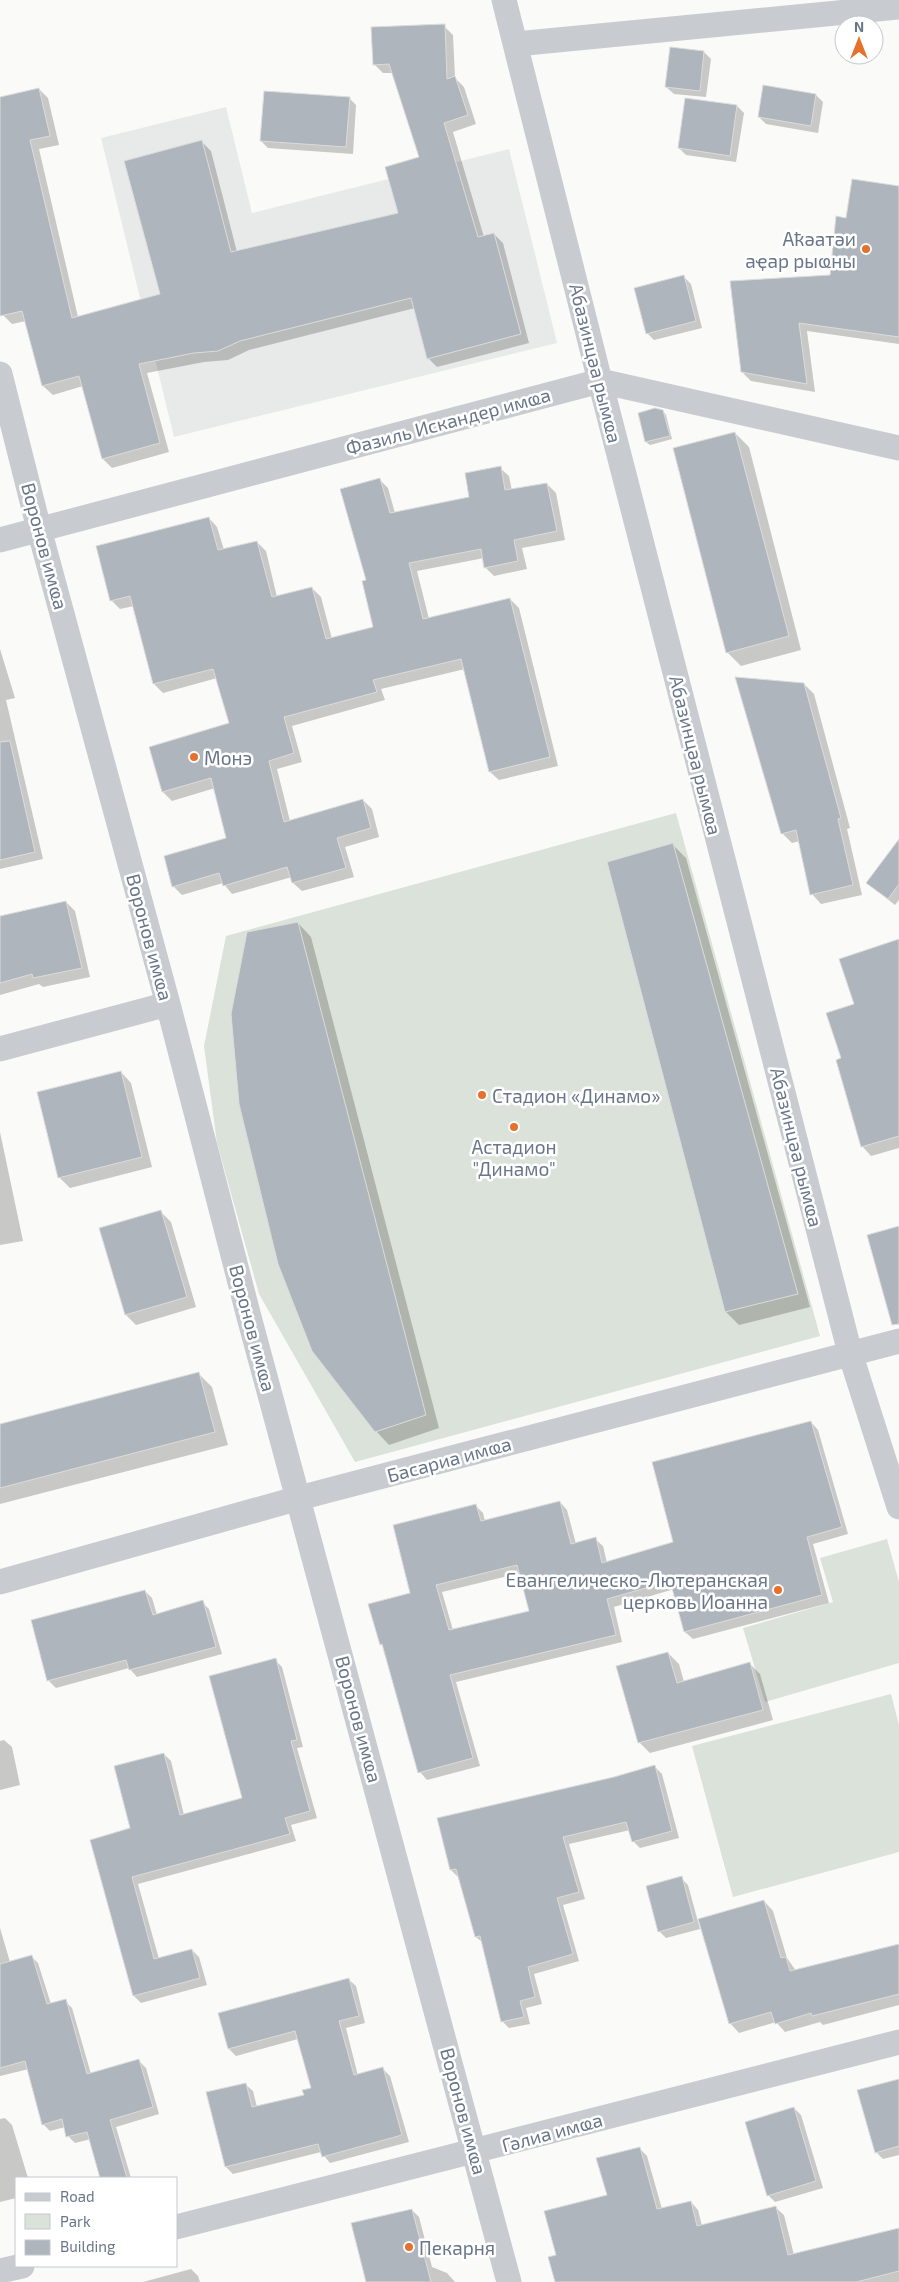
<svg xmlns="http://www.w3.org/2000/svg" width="899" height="2282" font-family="'Exo 2',sans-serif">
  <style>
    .built { fill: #e8e9e9 }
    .green { fill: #dbe2d9 }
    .shadow { fill: #0003; fill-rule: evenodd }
    .building { fill: #afb5bd; stroke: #dcdcda; fill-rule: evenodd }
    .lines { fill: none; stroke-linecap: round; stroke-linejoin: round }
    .minor { stroke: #c8cbcf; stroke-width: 25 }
    .poi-dot { fill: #e5712d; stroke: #fff; stroke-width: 2 }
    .labels { text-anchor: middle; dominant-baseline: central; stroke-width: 5; stroke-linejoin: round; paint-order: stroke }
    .poi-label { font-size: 19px; fill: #697689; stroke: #fff; text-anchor: start }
    .street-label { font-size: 19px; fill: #697689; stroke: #fff }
  </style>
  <rect width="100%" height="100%" fill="#fafaf8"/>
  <path class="built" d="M226,107L252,213L509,149L557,343L174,437L101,138Z"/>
  <path class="green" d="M676,813L820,1336L355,1462L259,1294L217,1143L204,1046L226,936Z
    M887,1539L899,1582V1663L765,1702L743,1628L833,1602L820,1558Z
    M891,1694L899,1725V1852L733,1897L692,1746Z"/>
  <path class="shadow" d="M444,26L453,35L455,78L464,87L476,124L453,132L484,237L494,234L503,243L529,343L437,367L428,358L415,308L249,350L228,360L204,362L147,373L169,452L112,468L103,459L83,386L53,395L43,386L26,321L12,324L3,315L0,301V98L39,89L48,98L59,145L39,149L78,317L161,295L202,142L211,151L237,252L399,214L421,158L393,73H383L374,64Z
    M704,52L711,59L706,97L674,94L666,87Z
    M816,95L823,102L818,133L766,124L759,117Z
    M349,98L356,105L353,154L268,148L261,141Z
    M737,106L744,113L736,162L686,155L679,148Z
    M899,187V344L807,331L815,392L751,381L742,372L831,276L847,219Z
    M684,277L691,284L702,328L654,340L647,333Z
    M663,411L666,415L672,439L650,445L646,442L639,413Z
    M735,433L749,447L801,650L741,666L727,652Z
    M500,468L509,476L512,491L547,484L556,493L565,540L522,548L527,569L494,576L485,567L484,558L417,571L429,619L510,599L519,608L558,766L499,780L490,772L465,669L381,689L385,700L292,726L302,762L277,769L290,821L363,800L372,809L379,837L345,847L354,877L302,891L293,883L292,877L232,894L223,883L182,895L173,886L228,839L215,788L172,801L163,792L150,748L230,724L217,678L163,693L154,684L134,606L120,609L111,600L209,518L217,527L224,550L257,542L266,551L277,597L312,588L321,597L332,639L375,627L368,581L379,479L388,488L395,513L471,498Z
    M0,649L15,698L6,700L43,859L0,869Z
    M804,684L814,694L850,828L847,829L862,895L821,904L812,894L800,841L792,843L782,833Z
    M899,841V900L895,905L867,883Z
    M672,844L686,858L810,1307L739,1325L726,1312Z
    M66,902L75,911L90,977L43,987L39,984L0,995V919Z
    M298,923L311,937L439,1428L389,1445L376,1431Z
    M899,940V1148L871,1156L862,1146L843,1059L856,1005Z
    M121,1072L131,1083L152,1167L70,1188L59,1177Z
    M0,1132L23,1241L0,1245Z
    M160,1211L171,1222L196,1307L136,1325L126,1315Z
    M198,1373L212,1387L228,1445L0,1504V1425Z
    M811,1422L818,1430L848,1534L813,1544L829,1603L693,1639L685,1632L674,1589L614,1607L622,1642L456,1682L480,1766L427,1780L420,1772L385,1648L381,1644L411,1593L476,1506L483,1513L485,1521L560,1502L567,1510L576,1544L595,1539L603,1546L607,1563L674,1543ZM520,1573L531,1612L453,1630L442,1592Z
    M145,1591L152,1598L157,1615L202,1602L209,1609L222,1654L137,1677L129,1668L56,1688L49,1681L32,1621Z
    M668,1653L679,1664L684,1682L749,1663L760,1674L773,1720L650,1753L639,1742Z
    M275,1660L282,1667L303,1747L297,1748L317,1818L291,1825L296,1841L138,1884L159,1959L192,1950L199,1957L207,1985L141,2003L134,1996L91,1840L131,1829L164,1754L171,1761L184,1815L243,1798Z
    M4,1740L12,1747L20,1785L0,1790V1741Z
    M655,1767L662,1774L679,1838L640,1848L633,1841L630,1830L569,1844L585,1899L563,1905L579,1961L534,1974L542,2004L526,2008L530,2024L509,2028L502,2021L483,1943L476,1937L458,1877L451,1870L615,1778Z
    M681,1878L688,1885L700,1929L666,1938L659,1931Z
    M764,1901L773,1911L787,1958L796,1971L899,1945V2005L823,2025L820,2022L785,2032L776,2022L739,2033L730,2023Z
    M0,1928L10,1962L31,1956L38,1963L51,2004L65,2001L72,2008L91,2074L139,2061L146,2068L159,2114L116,2127L131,2178H101L91,2139L75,2143L68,2136L65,2127L50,2131L43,2124L29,2069L0,2076Z
    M348,1979L356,1986L365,2023L346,2028L358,2076L383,2069L390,2076L409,2142L330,2163L321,2152L233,2174L226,2167L245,2084L253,2091L257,2107L305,2096L312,2088L298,2039L236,2056L229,2049Z
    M899,2080V2155L883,2159L876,2152Z
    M794,2108L801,2115L823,2188L775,2202L768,2195Z
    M5,2118L12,2125L28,2178H16V2198L0,2202V2119Z
    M639,2148L647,2156L662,2209L691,2202L698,2210L702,2226L776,2208L784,2215L794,2255L899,2230V2282H557V2256L608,2196Z
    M412,2210L419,2217L432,2267L447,2273L455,2282H367Z
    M191,2269L198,2276L200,2282H143Z"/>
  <path class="building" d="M445,24L447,79L455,76L468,115L444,123L478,237L494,233L521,334L427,359L411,298L240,341L218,351L194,353L139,364L160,443L102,459L79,376L42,386L22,311L0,316V97L39,88L50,136L30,140L72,318L160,294L124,161L202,140L231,252L398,213L385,167L419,157L389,64L373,65L371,27Z
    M670,47L704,51L700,91L665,87Z
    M763,85L816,94L811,126L758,117Z
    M264,91L350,97L346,147L260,141Z
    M685,98L737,105L730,156L678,148Z
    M852,179L899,186V337L799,323L807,384L741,372L730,281L830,275L836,216L846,218Z
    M684,275L696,321L646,334L634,288Z
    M655,408L663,410L670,436L645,442L638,413Z
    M735,432L789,636L726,653L673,448Z
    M501,466L505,490L547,483L557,531L514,540L518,561L484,568L481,549L409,563L423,619L510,598L550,757L489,772L461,659L373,680L377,692L284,717L294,753L269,761L284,822L363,799L371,828L337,838L346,868L292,883L287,867L223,886L219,873L172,887L164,856L226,838L211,778L162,792L149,747L229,723L213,669L153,684L130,596L110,601L96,546L209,517L218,550L257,541L272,597L312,587L326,639L373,627L362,581L366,580L340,489L380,478L390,513L469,497L465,473Z
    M735,677L804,683L841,818L838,819L853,885L810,895L796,830L781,834Z
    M10,741L35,852L0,860V742Z
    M899,839V884L888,899L866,883Z
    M673,843L798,1294L725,1312L607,862Z
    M66,901L82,968L33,978L32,974L0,983V916Z
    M298,922L426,1415L375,1432L312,1351L278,1264L239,1104L231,1014L247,932Z
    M899,939V1136L861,1147L836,1060L841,1058L826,1013L854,1004L839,959Z
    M121,1071L142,1157L58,1178L37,1092Z
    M161,1210L187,1297L125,1315L99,1228Z
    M899,1226V1324L892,1325L867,1235Z
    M199,1372L215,1432L0,1488V1424Z
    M811,1421L842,1527L807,1537L822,1595L684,1632L670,1581L607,1599L616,1635L450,1675L473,1758L418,1773L382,1644L380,1645L368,1604L410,1593L393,1525L476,1504L481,1521L560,1501L571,1544L596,1537L602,1563L673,1542L652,1462ZM517,1565L529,1611L449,1630L436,1585Z
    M145,1590L153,1615L203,1600L216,1647L129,1670L126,1660L47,1681L31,1620Z
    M668,1652L677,1683L750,1662L763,1710L638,1743L616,1666Z
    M276,1658L297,1740L291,1741L310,1811L285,1818L290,1834L132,1877L154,1959L192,1949L200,1978L133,1996L90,1840L130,1828L114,1766L164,1753L180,1815L242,1798L209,1676Z
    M655,1765L672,1831L632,1842L626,1822L563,1837L579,1892L557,1898L573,1954L528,1967L535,1997L520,2001L524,2017L501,2022L480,1936L475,1937L456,1869L450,1870L437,1818L614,1777Z
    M682,1876L694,1922L658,1932L646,1886Z
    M764,1900L781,1958L786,1957L790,1971L899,1944V1994L812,2016L811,2013L775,2024L771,2012L729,2024L698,1919Z
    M32,1955L47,2004L66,1999L87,2074L139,2059L153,2107L110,2120L127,2178H100L87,2132L66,2137L62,2119L42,2125L25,2061L0,2068V1964Z
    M349,1978L359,2016L339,2021L354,2075L383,2067L402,2135L322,2157L318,2144L225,2167L206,2092L246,2083L252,2107L304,2095L302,2090L311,2088L295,2031L228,2049L218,2013Z
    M899,2079V2146L875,2153L857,2090Z
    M794,2107L816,2181L767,2196L745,2122Z
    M640,2147L657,2209L691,2201L697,2226L776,2206L788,2255L899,2228V2271L856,2282H555L548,2257L556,2255L544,2211L607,2195L596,2158Z
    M412,2209L431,2282H366L351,2223Z"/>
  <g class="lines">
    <path class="minor" d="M504,0L600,381L850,1353L899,1507
      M516,44L899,7
      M0,374L39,529L168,1004L249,1317L509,2282
      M0,540L600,381L899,448
      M0,1049L168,1004
      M0,1582L299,1498L899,1341
      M176,2227L899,2042
      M0,2271L22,2266"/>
  </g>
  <g class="poi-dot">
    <circle cx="866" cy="249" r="5"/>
    <circle cx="194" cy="757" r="5"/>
    <circle cx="482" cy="1095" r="5"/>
    <circle cx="514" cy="1127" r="5"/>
    <circle cx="778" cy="1590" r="5"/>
    <circle cx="409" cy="2247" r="5"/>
  </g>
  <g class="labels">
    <g class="poi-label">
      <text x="856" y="238" text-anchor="end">Аҟәатәи<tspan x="856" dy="22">аҿар рыҩны</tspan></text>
      <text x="204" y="757">Монэ</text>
      <text x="492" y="1095">Cтадион «Динамо»</text>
      <text x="514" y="1146" text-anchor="middle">Астадион<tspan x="514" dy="22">"Динамо"</tspan></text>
      <text x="768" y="1579" text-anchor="end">Евангелическо-Лютеранская<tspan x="768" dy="22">церковь Иоанна</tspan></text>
      <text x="419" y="2247">Пекарня</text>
    </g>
    <g class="street-label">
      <text transform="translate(596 363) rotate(76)">Абазинцәа рымҩа</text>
      <text transform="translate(448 421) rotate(-15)">Фазиль Искандер имҩа</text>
      <text transform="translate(45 546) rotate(75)">Воронов имҩа</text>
      <text transform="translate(696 755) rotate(76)">Абазинцәа рымҩа</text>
      <text transform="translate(150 937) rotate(75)">Воронов имҩа</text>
      <text transform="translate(797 1147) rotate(76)">Абазинцәа рымҩа</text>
      <text transform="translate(253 1328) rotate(75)">Воронов имҩа</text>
      <text transform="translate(449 1459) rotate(-15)">Басариа имҩа</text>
      <text transform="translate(359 1719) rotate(75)">Воронов имҩа</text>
      <text transform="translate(464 2111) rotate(75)">Воронов имҩа</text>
      <text transform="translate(552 2132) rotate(-15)">Гәлиа имҩа</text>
    </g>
  </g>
  <rect x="15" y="2177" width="162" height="90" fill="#ffffff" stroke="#c3c8d0"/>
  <rect x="25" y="2193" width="25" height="8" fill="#c8cbcf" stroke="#c3c8d0"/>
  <text x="60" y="2202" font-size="15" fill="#697689">Road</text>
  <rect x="25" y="2214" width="25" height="15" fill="#dbe2d9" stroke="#c3c8d0"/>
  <text x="60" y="2227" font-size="15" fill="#697689">Park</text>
  <rect x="25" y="2240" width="25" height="15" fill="#afb5bd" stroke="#c3c8d0"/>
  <text x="60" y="2252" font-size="15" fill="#697689">Building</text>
  <g transform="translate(859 40)"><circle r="24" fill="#ffffff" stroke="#c3c8d0"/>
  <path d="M0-4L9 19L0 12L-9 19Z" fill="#e5712d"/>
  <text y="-8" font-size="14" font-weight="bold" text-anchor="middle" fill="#697689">N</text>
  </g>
</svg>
